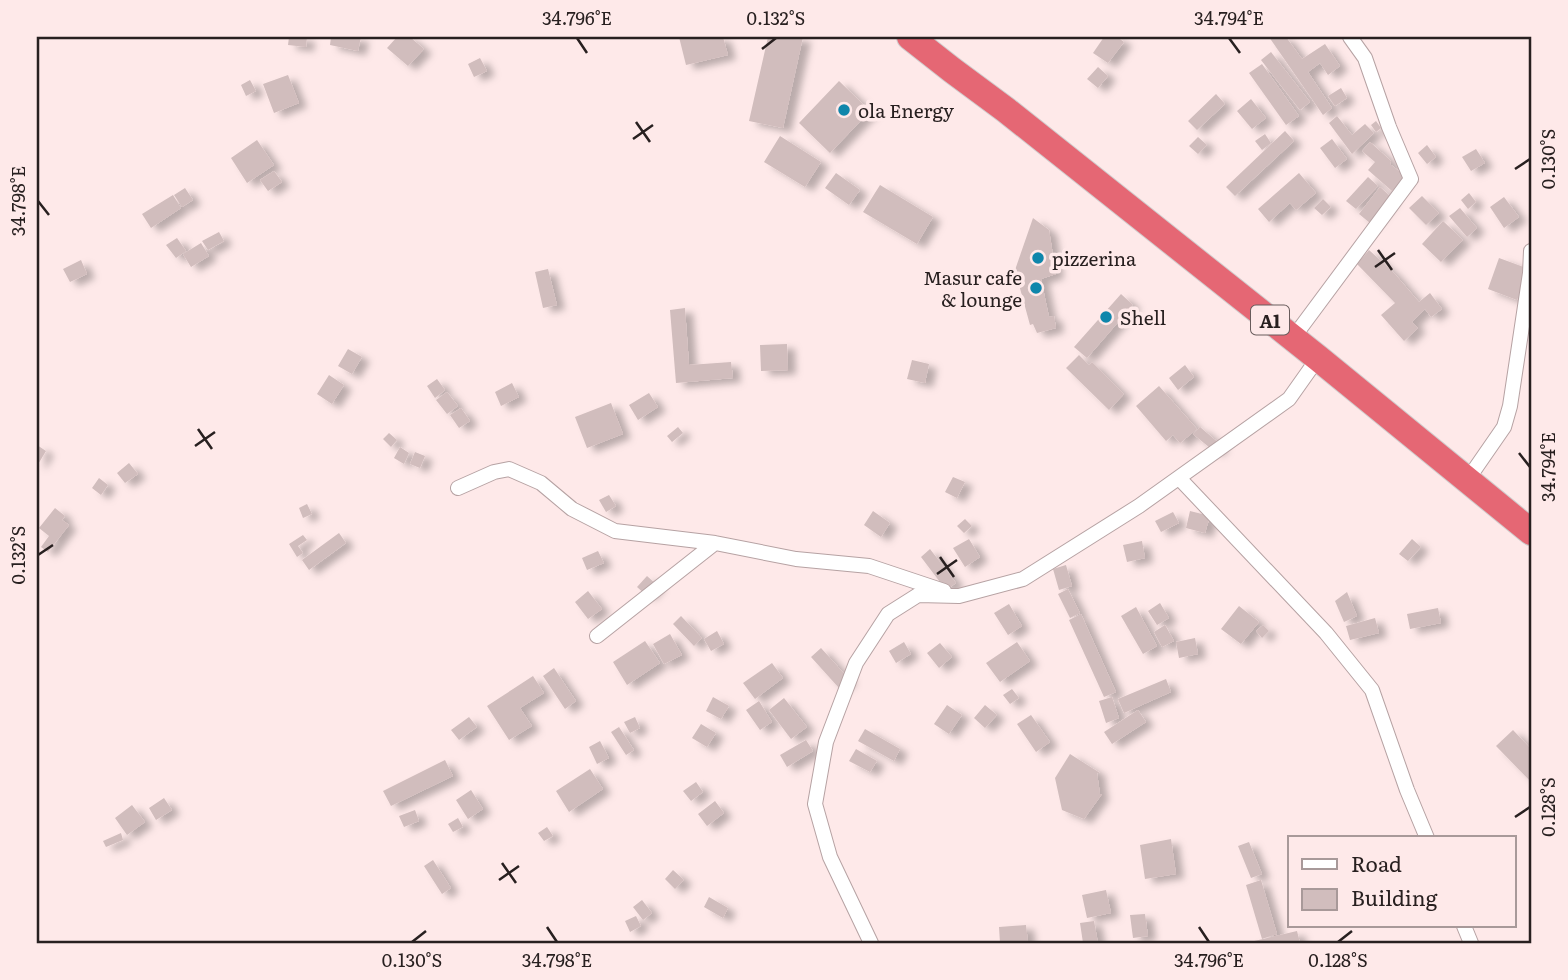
<svg xmlns="http://www.w3.org/2000/svg" width="1568" height="980" font-family="Literata,serif">
  <style>
    .building { fill: #d1bdbd; filter: url(#shadow) }
    .lines { fill: none; stroke-linecap: round; stroke-linejoin: round }
    .street-casing { stroke: #b6a2a3; stroke-width: 16 }
    .highway-casing { stroke: #d0cece; stroke-width: 28 }
    .street { stroke: #fff; stroke-width: 14 }
    .highway { stroke: #e56774; stroke-width: 26 }
    .ticks { fill: none; stroke: #282020; stroke-width: 2.5 }
    .poi-dot { fill: #0f86ab; stroke: #fee9e9; stroke-width: 2.5 }
    .labels { text-anchor: middle; dominant-baseline: central; stroke-width: 7; stroke-linejoin: round; paint-order: stroke }
    .shield { fill: #fee9e9; stroke: #685c5c; stroke-width: 2 }
    .shield-label { font-size: 18px; font-weight: bold; fill: #282020 }
    .poi-label { font-size: 19px; fill: #282020; stroke: #fee9e9; text-anchor: start }
    .neatline { fill: none; stroke: #282020; stroke-width: 2.5 }
    .ticks-label { font-size: 18px; text-anchor: middle; fill: #282020 }
  </style>
  <defs>
    <filter id="shadow"><feDropShadow dx="8" dy="4.5" stdDeviation="3.5" flood-color="#0004"/></filter>
  </defs>
  <rect width="100%" height="100%" fill="#fee9e9"/>
  <path class="building" d="M289,37H307L306,47L288,45Z
    M331,37H361L358,51L330,45Z
    M397,37H410L424,49L408,66L387,48Z
    M679,37H723L728,55L686,65Z
    M768,37H803L783,128L749,121Z
    M1104,37H1117L1124,42L1108,63L1093,53Z
    M1269,37H1286L1302,59L1325,44L1340,66L1328,75L1320,63L1308,72L1332,108L1323,115Z
    M1271,52L1310,102L1300,110L1261,60Z
    M480,58L487,71L474,77L468,64Z
    M1262,64L1299,116L1286,125L1249,73Z
    M1098,67L1108,76L1098,88L1087,79Z
    M288,75L299,103L274,113L263,84Z
    M250,80L256,91L246,96L241,85Z
    M839,81L870,111L830,153L799,123Z
    M1341,88L1347,98L1335,106L1328,96Z
    M1216,94L1225,104L1197,130L1188,121Z
    M1251,99L1266,118L1252,129L1237,111Z
    M1337,116L1352,135L1365,124L1374,133L1352,154L1329,123Z
    M1376,121L1381,128L1376,132L1371,125Z
    M1285,131L1294,141L1235,196L1226,187Z
    M1265,134L1271,143L1262,150L1255,141Z
    M780,136L821,162L805,187L764,162Z
    M1198,137L1207,145L1198,154L1189,146Z
    M1332,139L1347,159L1335,168L1320,148Z
    M257,140L274,165L247,183L231,158Z
    M1370,142L1391,161L1390,164L1405,176L1392,191L1368,170L1375,162L1362,151Z
    M1427,145L1436,157L1427,164L1418,153Z
    M1476,149L1485,163L1471,171L1462,157Z
    M274,171L282,182L268,191L260,180Z
    M836,173L860,190L849,205L825,188Z
    M1299,173L1316,193L1296,210L1290,203L1269,222L1258,209Z
    M1368,177L1378,186L1356,209L1346,201Z
    M880,185L933,217L917,244L863,212Z
    M1380,187L1391,197L1370,223L1359,214Z
    M185,188L193,200L182,207L174,195Z
    M1469,193L1476,202L1468,209L1461,200Z
    M173,195L181,208L151,228L142,214Z
    M1422,196L1439,213L1426,225L1409,208Z
    M1504,197L1519,217L1504,228L1490,207Z
    M1323,199L1331,207L1322,215L1314,208Z
    M1460,208L1477,228L1467,237L1449,216Z
    M1033,218L1049,230L1056,274L1041,279L1049,317L1054,316L1056,328L1037,333L1033,324L1030,325L1015,270Z
    M1443,221L1463,240L1441,262L1422,244Z
    M219,232L224,241L208,250L202,241Z
    M177,238L186,251L176,258L166,245Z
    M201,243L209,256L191,267L183,254Z
    M1369,250L1394,273L1419,302L1430,293L1442,309L1431,317L1425,309L1412,322L1418,328L1404,341L1381,315L1395,303L1357,264Z
    M1499,258L1529,269L1517,300L1488,289Z
    M81,260L87,274L70,282L63,269Z
    M548,269L557,305L543,308L535,272Z
    M1121,294L1133,305L1087,358L1074,347Z
    M685,308L689,365L731,362L733,378L676,383L670,310Z
    M787,344L788,370L761,371L760,345Z
    M348,349L362,357L352,374L338,366Z
    M1079,355L1089,365L1092,362L1124,394L1109,410L1066,368Z
    M912,360L929,364L925,383L907,379Z
    M1185,365L1194,377L1178,390L1169,378Z
    M329,375L344,385L332,404L317,394Z
    M437,379L445,390L435,398L427,386Z
    M512,383L519,397L501,406L495,392Z
    M1159,386L1197,429L1180,443L1173,435L1166,441L1136,406Z
    M447,392L458,406L447,414L436,400Z
    M649,393L658,407L638,420L629,405Z
    M611,403L623,434L587,448L575,417Z
    M461,408L470,421L459,428L450,415Z
    M678,427L683,433L672,442L667,436Z
    M1200,427L1221,445L1215,452L1193,434Z
    M389,433L397,440L391,447L383,439Z
    M37,445L46,451L37,466Z
    M400,447L409,453L404,464L394,458Z
    M415,452L425,456L420,468L410,464Z
    M129,463L138,474L125,483L117,473Z
    M953,477L965,482L957,498L945,492Z
    M99,478L108,485L101,495L92,488Z
    M609,495L616,506L606,512L599,500Z
    M307,504L312,514L303,518L299,508Z
    M55,508L65,516L62,520L69,525L48,552L41,547L49,536L39,528Z
    M873,511L890,523L881,537L864,525Z
    M1190,511L1210,516L1205,533L1186,528Z
    M1173,512L1179,523L1161,532L1155,521Z
    M965,519L972,526L964,533L957,526Z
    M339,533L346,543L309,570L302,560Z
    M303,535L307,540L298,546L303,553L297,557L289,544Z
    M969,539L980,557L965,567L953,548Z
    M1412,539L1421,547L1408,561L1399,554Z
    M1142,541L1145,558L1127,562L1123,545Z
    M930,549L956,583L946,590L921,557Z
    M598,551L604,563L587,570L582,558Z
    M1066,565L1072,586L1059,590L1053,569Z
    M647,576L657,585L647,596L637,587Z
    M1068,589L1080,613L1070,618L1058,594Z
    M588,591L602,609L588,619L575,602Z
    M1347,592L1357,616L1344,622L1335,601Z
    M1160,603L1169,618L1157,625L1148,611Z
    M1009,604L1022,626L1008,635L994,613Z
    M1239,606L1259,622L1241,644L1221,629Z
    M1136,607L1157,646L1143,654L1121,616Z
    M1438,608L1441,623L1410,629L1407,614Z
    M1081,614L1116,692L1104,697L1069,620Z
    M681,616L702,638L694,646L673,624Z
    M1375,618L1379,633L1350,640L1346,626Z
    M1165,625L1174,641L1162,647L1154,632Z
    M1263,625L1269,631L1262,638L1256,631Z
    M717,631L724,644L711,651L704,639Z
    M670,634L682,655L664,664L653,644Z
    M1195,638L1198,654L1179,658L1176,642Z
    M645,641L660,663L627,685L613,662Z
    M904,642L911,654L896,663L889,651Z
    M1017,642L1030,661L1000,682L986,663Z
    M940,643L952,657L939,668L927,653Z
    M821,648L849,679L839,688L811,657Z
    M772,663L783,678L755,699L743,683Z
    M554,668L576,701L565,709L543,676Z
    M533,676L544,693L520,708L532,726L509,740L487,706Z
    M1166,679L1171,692L1124,713L1118,699Z
    M1012,689L1019,698L1010,704L1003,695Z
    M713,697L729,706L721,719L706,711Z
    M1112,697L1119,718L1106,723L1099,701Z
    M784,698L807,727L791,739L769,710Z
    M759,701L772,722L760,730L746,710Z
    M947,705L962,715L949,734L934,724Z
    M985,705L997,715L985,728L974,718Z
    M1138,710L1146,722L1112,744L1104,732Z
    M1031,715L1050,742L1036,752L1017,724Z
    M469,717L477,727L459,740L451,730Z
    M635,717L640,728L630,733L624,722Z
    M701,724L716,733L707,747L692,738Z
    M619,727L634,750L626,755L611,732Z
    M865,729L900,749L894,761L858,741Z
    M1513,730L1531,749V782L1496,746Z
    M806,740L813,751L787,767L780,755Z
    M600,741L609,758L597,764L589,747Z
    M856,749L877,761L870,772L849,761Z
    M1070,754L1100,773H1097L1100,794H1102L1084,819L1062,810L1055,778Z
    M445,760L453,776L391,806L383,791Z
    M590,769L603,789L569,812L556,791Z
    M696,782L703,792L691,801L683,791Z
    M471,790L483,809L468,819L456,800Z
    M164,798L172,810L156,820L149,808Z
    M715,801L724,813L707,826L698,814Z
    M132,805L145,822L127,835L115,818Z
    M415,810L419,821L404,827L399,816Z
    M458,818L463,827L453,832L448,824Z
    M547,827L553,836L544,841L538,833Z
    M121,833L123,840L106,847L103,841Z
    M1171,839L1176,874L1145,879L1140,845Z
    M1249,842L1262,874L1251,878L1238,846Z
    M433,860L451,888L442,894L424,866Z
    M673,870L684,880L675,889L665,879Z
    M1261,880L1277,934L1262,939L1246,885Z
    M1106,890L1111,913L1087,918L1082,895Z
    M709,897L728,908L723,918L704,907Z
    M642,900L652,913L643,920L633,907Z
    M1145,914L1148,936L1133,938L1130,915Z
    M636,916L641,926L630,932L625,921Z
    M1094,921L1098,943H1083L1080,923Z
    M1026,925L1028,943H1000L999,927Z
    M1297,931L1300,943H1250V942Z"/>
  <g class="lines">
    <defs>
      <path id="street" d="M1293,338L1411,179L1389,127L1365,58L1350,37
        M1179,478L1326,633L1372,690L1407,790L1427,838
        M1468,479L1504,427L1510,406L1530,273L1531,251
        M458,488L494,472L509,469L541,483L572,509L615,531L715,543L796,559L869,566L944,591
        M597,636L715,543
        M1464,926L1471,943
        M871,943L830,857L815,804L826,742L856,663L888,614L918,595L959,596L1023,579L1139,506L1289,399L1318,358"/>
      <path id="highway" d="M910,37L952,70L1006,110L1318,358L1531,532"/>
    </defs>
    <use href="#street" class="street-casing"/>
    <use href="#highway" class="highway-casing"/>
    <use href="#street" class="street"/>
    <use href="#highway" class="highway"/>
  </g>
  <path class="ticks" d="M577,38L587,53M1229,38L1240,53M762,49L776,38M636,122L650,142M633,139L653,125M1515,169L1530,159M38,201L49,215M1378,250L1392,270M1375,267L1395,253M198,429L212,449M195,446L215,432M1519,453L1530,467M38,555L53,545M940,557L954,577M937,574L957,560M1515,817L1530,807M502,863L516,883M499,880L519,866M547,927L557,942M1199,927L1209,942M412,942L426,931M1338,942L1352,931"/>
  <g class="poi-dot">
    <circle cx="844" cy="110" r="7"/>
    <circle cx="1038" cy="258" r="7"/>
    <circle cx="1036" cy="288" r="7"/>
    <circle cx="1106" cy="317" r="7"/>
  </g>
  <g class="labels">
    <rect class="shield" x="1251" y="305.5" width="38" height="29" rx="5"/>
    <g class="shield-label">
      <text x="1270" y="320">A1</text>
    </g>
    <g class="poi-label">
      <text x="858" y="110">ola Energy</text>
      <text x="1052" y="258">pizzerina</text>
      <text x="1022" y="277" text-anchor="end">Masur cafe<tspan x="1022" dy="22">&amp; lounge</tspan></text>
      <text x="1120" y="317">Shell</text>
    </g>
  </g>
  <rect width="1568" height="980" fill="none" stroke="#fee9e9" stroke-width="77"/>
  <rect x="1288" y="836" width="228" height="91" fill="#fee9e9" stroke="#a89999" stroke-width="2"/>
  <rect x="1302" y="859" width="35" height="10" fill="#ffffff" stroke="#a89999" stroke-width="2"/>
  <text x="1351" y="872" font-size="21" fill="#282020">Road</text>
  <rect x="1302" y="889" width="35" height="21" fill="#d1bdbd" stroke="#a89999" stroke-width="2"/>
  <text x="1351" y="906" font-size="21" fill="#282020">Building</text>
  <rect x="38" y="38" width="1492" height="904" class="neatline"/>
  <g class="ticks-label">
    <text x="577" y="25">34.796°E</text>
    <text x="776" y="25">0.132°S</text>
    <text x="1229" y="25">34.794°E</text>
    <text transform="translate(1549 159) rotate(-90)" y="6">0.130°S</text>
    <text transform="translate(19 201) rotate(-90)" y="6">34.798°E</text>
    <text transform="translate(1549 467) rotate(-90)" y="6">34.794°E</text>
    <text transform="translate(19 555) rotate(-90)" y="6">0.132°S</text>
    <text transform="translate(1549 807) rotate(-90)" y="6">0.128°S</text>
    <text x="412" y="967">0.130°S</text>
    <text x="557" y="967">34.798°E</text>
    <text x="1209" y="967">34.796°E</text>
    <text x="1338" y="967">0.128°S</text>
  </g>
</svg>
